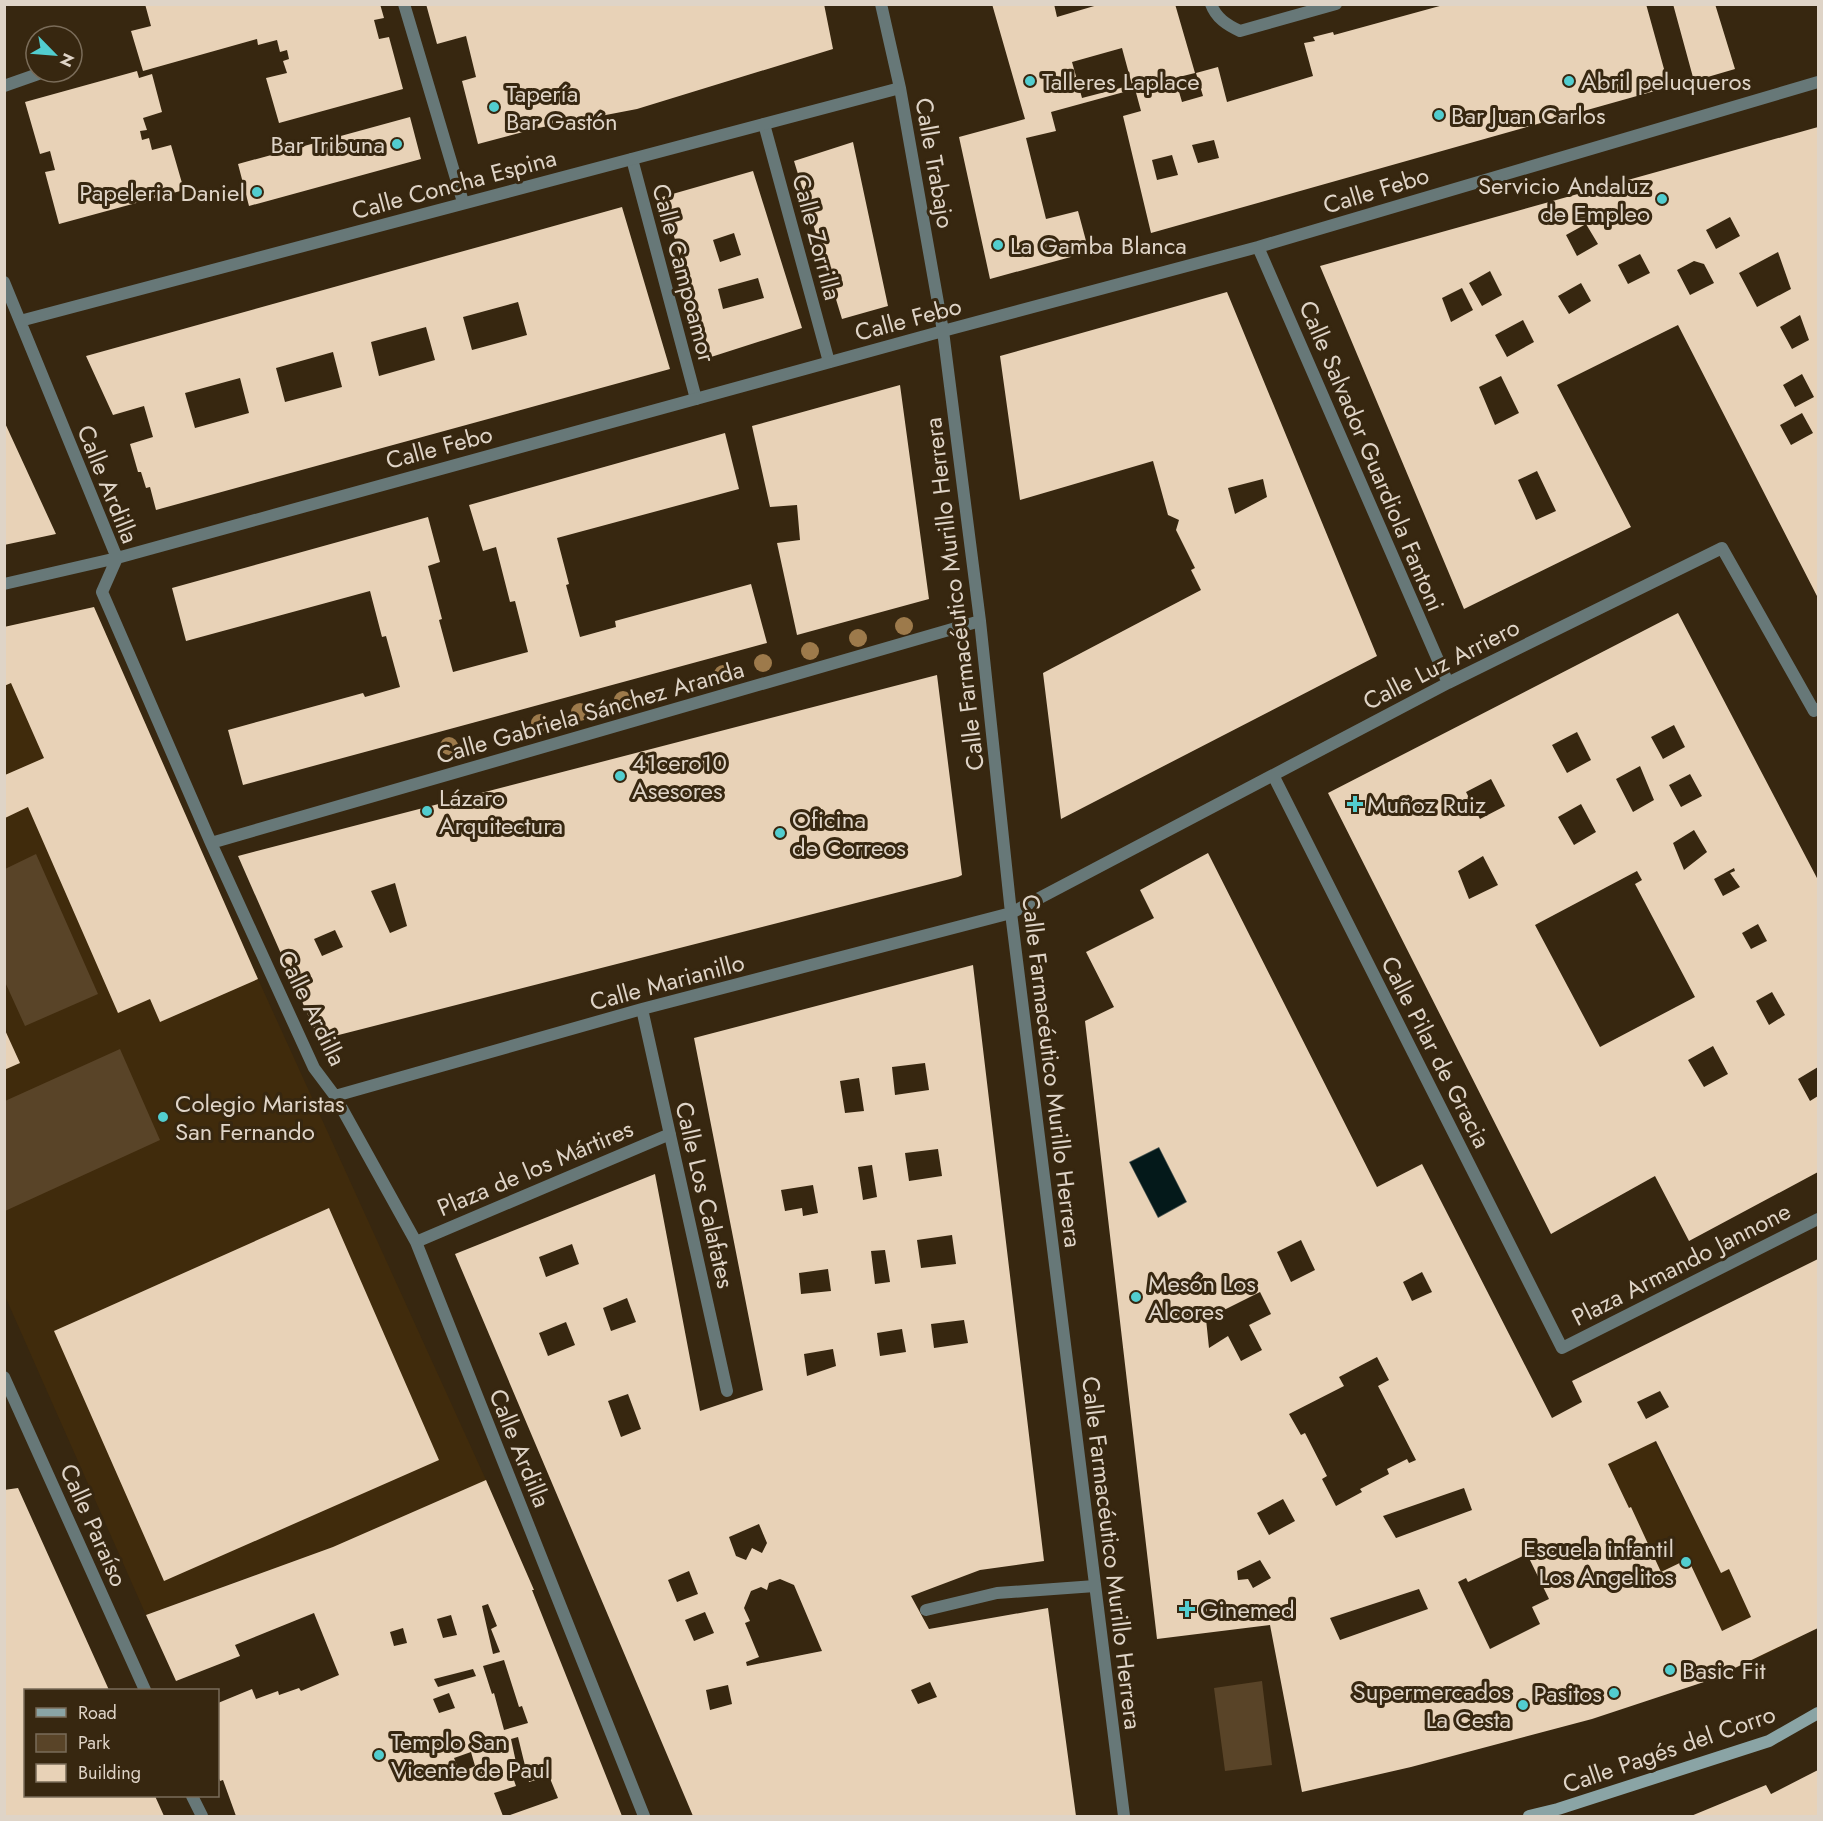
<svg xmlns="http://www.w3.org/2000/svg" width="1823" height="1821" font-family="Jost,sans-serif">
  <style>
    .built { fill: #402b0c }
    .green { fill: #594428 }
    .water { fill: #04191a; stroke: #46514e; stroke-width: 1.5 }
    .building { fill: #e8d2b7; fill-rule: evenodd }
    .lines { fill: none; stroke-linecap: round; stroke-linejoin: round }
    .service { stroke: #677878; stroke-width: 12 }
    .pedestrian { stroke: #677878; stroke-width: 12 }
    .minor { stroke: #677878; stroke-width: 12 }
    .secondary { stroke: #8aa4a5; stroke-width: 12 }
    .tree { fill: #9d7a4b }
    .poi-dot { fill: #52cdcf; stroke: #372710; stroke-width: 2 }
    .labels { text-anchor: middle; dominant-baseline: central; stroke-width: 6; stroke-linejoin: round; paint-order: stroke }
    .poi-label { font-size: 24px; fill: #dfd4c7; stroke: #372710; text-anchor: start }
    .street-label { font-size: 24px; fill: #dfd4c7; stroke: #372710 }
  </style>
  <rect width="100%" height="100%" fill="#372710"/>
  <path class="built" d="M94,607L258,979L486,1480L534,1590L393,1631L392,1629L274,1570L255,1575L146,1615L5,1296L4,627Z
    M1654,1441L1721,1572L1752,1558L1793,1642L1707,1681L1631,1508H1629L1608,1464Z"/>
  <path class="green" d="M36,854L98,994L25,1026L5,982V869Z
    M120,1049L160,1140L5,1211V1101Z
    M1262,1681L1272,1765L1225,1771L1214,1688Z"/>
  <path class="water" d="M1159,1147L1187,1202L1158,1218L1129,1162Z"/>
  <path class="building" d="M145,4H380L384,18L374,20L379,39L389,37L403,89L279,123L266,78L287,73L283,61L289,59L287,50L280,52L277,40L258,45L257,39L143,71L131,31L151,26Z
    M426,4H824L833,49L637,109L538,128L478,144L462,81L476,77L466,36L437,44Z
    M992,4H1054L1057,17L1101,4H1175L1195,73L1175,78L1182,102L1203,96L1196,73L1218,67L1227,102L1313,76L1304,43L1315,41L1313,37L1333,32L1334,35L1447,4H1646L1669,87L1151,233L1123,116L1141,111L1135,89L1051,112L1056,131L1026,138L1046,219L1078,211L1089,252L990,279L959,137L1025,119ZM1122,48L1132,85L1082,98L1072,62ZM1214,140L1219,158L1198,163L1192,145ZM1172,155L1178,175L1157,180L1152,160Z
    M1673,4H1715L1735,69L1694,81Z
    M137,71L139,78L152,74L162,112L143,118L147,130L140,131L142,140L149,138L152,150L171,145L184,190L59,224L45,172L55,170L50,151L40,154L25,102Z
    M410,117L421,159L249,206L238,164Z
    M1818,127V598L1678,325L1557,385L1631,527L1464,609L1320,266ZM1730,217L1740,236L1716,249L1706,230ZM1586,224L1598,244L1577,256L1566,235ZM1778,252L1791,289L1757,307L1739,273ZM1640,254L1650,273L1628,284L1618,265ZM1694,261L1704,264L1714,283L1690,295L1677,270ZM1490,271L1502,295L1482,306L1469,283ZM1581,283L1591,301L1569,314L1558,296ZM1462,288L1473,310L1451,322L1442,298ZM1800,315L1809,340L1792,349L1780,327ZM1523,320L1534,342L1507,357L1495,335ZM1802,374L1814,397L1795,407L1783,385ZM1501,376L1519,413L1495,425L1479,387ZM1802,413L1813,433L1791,445L1780,425ZM1537,471L1556,511L1536,520L1518,480Z
    M853,142L888,306L842,319L794,161Z
    M753,171L802,328L711,357L662,197ZM734,233L741,255L720,262L713,240ZM758,278L764,298L723,309L718,289Z
    M622,207L670,369L156,510L150,487L146,488L141,472H138L130,444L153,437L144,406L113,415L86,356ZM518,302L527,335L472,350L463,317ZM426,327L435,360L379,376L371,342ZM333,352L342,387L285,402L276,368ZM240,378L249,413L195,428L185,393Z
    M1227,292L1377,656L1061,819L1043,673L1201,590L1191,570L1195,568L1176,530L1179,520L1168,515L1153,461L1020,500L1000,356ZM1263,479L1267,497L1235,514L1228,488Z
    M900,385L929,599L797,635L777,543L800,540L797,505L770,507L752,426Z
    M4,421L56,534L4,545Z
    M725,433L739,489L557,538L569,584L566,585L580,637L616,627L615,621L751,584L767,643L243,785L228,730L363,693L365,697L400,687L386,636L382,637L370,591L186,641L172,588L428,517L440,562L428,566L442,619L439,620L453,672L528,652L515,601L510,602L496,547L483,551L469,505Z
    M94,607L258,979L160,1022L150,999L118,1013L28,807L5,818V775L44,758L11,683L4,686V627Z
    M1678,613L1818,880V1067L1798,1079L1810,1101L1818,1096V1172L1689,1241L1655,1176L1551,1234L1328,793ZM1674,725L1685,747L1663,759L1651,737ZM1577,732L1591,760L1567,773L1552,745ZM1640,766L1654,800L1633,812L1616,779ZM1690,774L1702,796L1681,807L1669,785ZM1491,779L1505,806L1480,819L1466,792ZM1581,804L1596,832L1574,845L1558,817ZM1694,830L1707,852L1684,870L1673,843ZM1483,856L1498,885L1469,899L1458,871ZM1734,868L1735,871L1730,873L1740,887L1723,896L1714,879ZM1637,871L1642,880L1635,884L1695,997L1600,1047L1535,925ZM1758,924L1767,941L1751,949L1742,933ZM1772,992L1785,1015L1769,1025L1756,1001ZM1713,1046L1728,1074L1704,1087L1688,1060Z
    M937,675L962,875L958,877L319,1040L238,856ZM395,883L407,926L390,933L371,891ZM335,930L343,947L322,956L314,939Z
    M1208,853L1377,1187L1422,1164L1552,1418L1582,1402L1572,1381L1818,1259V1628L1710,1680L1592,1719L1411,1767L1302,1792L1270,1625L1157,1639L1085,1021L1114,1007L1086,952L1154,918L1140,890ZM1159,1147L1187,1202L1158,1218L1129,1162ZM1301,1240L1315,1270L1291,1282L1277,1252ZM1422,1272L1432,1292L1412,1301L1403,1282ZM1260,1292L1271,1314L1249,1325L1262,1350L1241,1361L1228,1336L1209,1348L1206,1319ZM1377,1357L1389,1380L1378,1386L1416,1460L1409,1463L1407,1459L1387,1469L1389,1474L1360,1489L1362,1492L1336,1506L1322,1479L1327,1476L1305,1433L1301,1435L1289,1414L1344,1386L1339,1377ZM1660,1391L1669,1407L1646,1419L1637,1402ZM1656,1441L1721,1573L1729,1569L1751,1617L1722,1631L1688,1559L1661,1572L1631,1507L1629,1508L1608,1464ZM1464,1488L1472,1510L1396,1538L1383,1516ZM1283,1499L1295,1521L1269,1535L1257,1513ZM1527,1554L1549,1599L1532,1607L1540,1624L1490,1649L1458,1582L1466,1578L1468,1582ZM1260,1560L1271,1578L1253,1588L1248,1579L1238,1580L1237,1571ZM1419,1589L1428,1609L1340,1640L1330,1618Z
    M973,965L1044,1561L980,1570L911,1596L929,1629L1048,1608L1076,1816H693L455,1254L655,1174L700,1411L763,1390L694,1038ZM925,1063L929,1090L895,1095L892,1067ZM859,1078L864,1111L845,1113L840,1081ZM938,1149L942,1176L909,1181L905,1153ZM872,1165L877,1197L863,1200L858,1167ZM813,1185L818,1213L803,1216L802,1208L785,1211L781,1190ZM952,1235L956,1264L921,1268L917,1240ZM572,1244L579,1264L546,1277L539,1257ZM885,1250L890,1282L875,1284L871,1251ZM828,1269L831,1291L801,1294L799,1273ZM627,1298L636,1322L611,1331L603,1308ZM964,1320L968,1343L934,1348L931,1324ZM566,1322L575,1345L548,1356L539,1333ZM902,1329L906,1352L880,1356L877,1333ZM833,1349L836,1366L807,1376L804,1354ZM628,1394L641,1429L621,1437L608,1401ZM759,1524L767,1543L762,1553L752,1548L746,1560L736,1556L729,1537ZM689,1571L698,1594L677,1602L668,1580ZM780,1579L794,1585L822,1651L747,1666L746,1662L759,1657L745,1623L750,1621L744,1608L751,1591L761,1587L767,1590L769,1583ZM705,1612L714,1633L694,1641L685,1620ZM930,1682L937,1697L918,1704L911,1690ZM728,1685L732,1704L710,1710L706,1690Z
    M4,1028L20,1063L4,1070Z
    M329,1208L439,1460L164,1581L54,1331Z
    M486,1480L534,1590H532L622,1816H507L558,1798L549,1776L529,1782L518,1737L511,1739L517,1767L510,1769L516,1786L494,1793L503,1816H236L223,1780L220,1781L218,1776V1703L252,1689L256,1699L278,1691L279,1695L299,1688L301,1691L339,1675L314,1613L235,1645L240,1656L176,1681L146,1615L333,1547ZM488,1604L497,1626L491,1629L500,1652L493,1654L482,1606ZM451,1615L457,1635L443,1638L437,1619ZM403,1628L407,1643L394,1646L390,1632ZM504,1660L519,1707L522,1706L528,1723L504,1730L494,1693L492,1694L483,1666ZM473,1669L476,1676L438,1687L434,1679ZM449,1693L455,1708L439,1713L433,1699ZM471,1752L475,1766L460,1773L454,1758Z
    M18,1488L109,1690H26V1796H155L164,1816H4V1490Z
    M1818,1770V1816H1691L1766,1785L1771,1794Z"/>
  <g class="lines">
    <path class="service" d="M1211,4C1216,18 1227,25 1240,31L1336,4
      M4,86L41,73
      M926,1610L997,1593L1095,1586"/>
    <path class="pedestrian" d="M404,4L463,202
      M764,124L829,362
      M632,159L696,399"/>
    <path class="minor" d="M881,4L900,88L943,331L980,621L1011,913L1124,1816
      M1258,247L1448,683
      M4,282L117,558L102,592L211,843L314,1068L335,1096L416,1242L644,1816
      M20,321L900,88
      M4,584L117,558L943,331L1258,247L1818,82
      M1273,775L1562,1348L1818,1219
      M211,843L980,621
      M642,1009L727,1391
      M335,1096L642,1009L1011,913L1448,683L1722,548L1814,711L1818,709
      M416,1242L670,1134
      M4,1377L145,1690
      M192,1796L202,1816"/>
    <path class="secondary" d="M1529,1816L1558,1809L1769,1741L1818,1713"/>
  </g>
  <g class="tree">
    <circle cx="904" cy="626" r="9"/>
    <circle cx="858" cy="638" r="9"/>
    <circle cx="810" cy="651" r="9"/>
    <circle cx="763" cy="663" r="9"/>
    <circle cx="723" cy="674" r="9"/>
    <circle cx="623" cy="700" r="9"/>
    <circle cx="580" cy="712" r="9"/>
    <circle cx="540" cy="723" r="9"/>
    <circle cx="449" cy="746" r="9"/>
  </g>
  <g class="poi-dot">
    <circle cx="1030" cy="81" r="6"/>
    <circle cx="1569" cy="81" r="6"/>
    <circle cx="494" cy="107" r="6"/>
    <circle cx="1439" cy="115" r="6"/>
    <circle cx="397" cy="144" r="6"/>
    <circle cx="257" cy="192" r="6"/>
    <circle cx="1662" cy="199" r="6"/>
    <circle cx="998" cy="245" r="6"/>
    <circle cx="620" cy="776" r="6"/>
    <path d="M1352 795h6v6h6v6h-6v6h-6v-6h-6v-6h6z"/>
    <circle cx="427" cy="811" r="6"/>
    <circle cx="780" cy="833" r="6"/>
    <circle cx="163" cy="1117" r="6"/>
    <circle cx="1136" cy="1297" r="6"/>
    <circle cx="1686" cy="1562" r="6"/>
    <path d="M1184 1600h6v6h6v6h-6v6h-6v-6h-6v-6h6z"/>
    <circle cx="1670" cy="1670" r="6"/>
    <circle cx="1614" cy="1693" r="6"/>
    <circle cx="1523" cy="1705" r="6"/>
    <circle cx="379" cy="1755" r="6"/>
  </g>
  <g class="labels">
    <g class="poi-label">
      <text x="1042" y="81">Talleres Laplace</text>
      <text x="1581" y="81">Abril peluqueros</text>
      <text x="506" y="93">Tapería<tspan x="506" dy="28">Bar Gastón</tspan></text>
      <text x="1451" y="115">Bar Juan Carlos</text>
      <text x="385" y="144" text-anchor="end">Bar Tribuna</text>
      <text x="1650" y="185" text-anchor="end">Servicio Andaluz<tspan x="1650" dy="28">de Empleo</tspan></text>
      <text x="245" y="192" text-anchor="end">Papeleria Daniel</text>
      <text x="1010" y="245">La Gamba Blanca</text>
      <text x="632" y="762">41cero10<tspan x="632" dy="28">Asesores</tspan></text>
      <text x="439" y="797">Lázaro<tspan x="439" dy="28">Arquitectura</tspan></text>
      <text x="1367" y="804">Muñoz Ruiz</text>
      <text x="792" y="819">Oficina<tspan x="792" dy="28">de Correos</tspan></text>
      <text x="175" y="1103">Colegio Maristas<tspan x="175" dy="28">San Fernando</tspan></text>
      <text x="1148" y="1283">Mesón Los<tspan x="1148" dy="28">Alcores</tspan></text>
      <text x="1674" y="1548" text-anchor="end">Escuela infantil<tspan x="1674" dy="28">Los Angelitos</tspan></text>
      <text x="1200" y="1609">Ginemed</text>
      <text x="1682" y="1670">Basic Fit</text>
      <text x="1511" y="1691" text-anchor="end">Supermercados<tspan x="1511" dy="28">La Cesta</tspan></text>
      <text x="1602" y="1693" text-anchor="end">Pasitos</text>
      <text x="391" y="1741">Templo San<tspan x="391" dy="28">Vicente de Paul</tspan></text>
    </g>
    <g class="street-label">
      <text transform="translate(935 163) rotate(80)">Calle Trabajo</text>
      <text transform="translate(454 184) rotate(-15)">Calle Concha Espina</text>
      <text transform="translate(1376 190) rotate(-17)">Calle Febo</text>
      <text transform="translate(817 237) rotate(75)">Calle Zorrilla</text>
      <text transform="translate(684 273) rotate(75)">Calle Campoamor</text>
      <text transform="translate(908 319) rotate(-15)">Calle Febo</text>
      <text transform="translate(439 447) rotate(-15)">Calle Febo</text>
      <text transform="translate(1372 456) rotate(67)">Calle Salvador Guardiola Fantoni</text>
      <text transform="translate(108 484) rotate(68)">Calle Ardilla</text>
      <text transform="translate(954 594) rotate(-97)">Calle Farmacéutico Murillo Herrera</text>
      <text transform="translate(1441 664) rotate(-27)">Calle Luz Arriero</text>
      <text transform="translate(590 712) rotate(-16)">Calle Gabriela Sánchez Aranda</text>
      <text transform="translate(667 982) rotate(-15)">Calle Marianillo</text>
      <text transform="translate(312 1008) rotate(64)">Calle Ardilla</text>
      <text transform="translate(1436 1052) rotate(63)">Calle Pilar de Gracia</text>
      <text transform="translate(1052 1071) rotate(83)">Calle Farmacéutico Murillo Herrera</text>
      <text transform="translate(535 1168) rotate(-23)">Plaza de los Mártires</text>
      <text transform="translate(705 1195) rotate(77)">Calle Los Calafates</text>
      <text transform="translate(1681 1264) rotate(-27)">Plaza Armando Jannone</text>
      <text transform="translate(520 1448) rotate(68)">Calle Ardilla</text>
      <text transform="translate(94 1525) rotate(66)">Calle Paraíso</text>
      <text transform="translate(1112 1553) rotate(83)">Calle Farmacéutico Murillo Herrera</text>
      <text transform="translate(1669 1749) rotate(-19)">Calle Pagés del Corro</text>
    </g>
  </g>
  <rect width="1823" height="1821" fill="none" stroke="#dfd4c7" stroke-width="12"/>
  <rect x="24" y="1689" width="195" height="108" fill="#372710" stroke="#7a6c59" stroke-width="1.5"/>
  <rect x="36" y="1708" width="30" height="9" fill="#8aa4a5" stroke="#7a6c59" stroke-width="1.5"/>
  <text x="78" y="1719" font-size="18" fill="#dfd4c7">Road</text>
  <rect x="36" y="1734" width="30" height="18" fill="#594428" stroke="#7a6c59" stroke-width="1.5"/>
  <text x="78" y="1749" font-size="18" fill="#dfd4c7">Park</text>
  <rect x="36" y="1764" width="30" height="18" fill="#e8d2b7" stroke="#7a6c59" stroke-width="1.5"/>
  <text x="78" y="1779" font-size="18" fill="#dfd4c7">Building</text>
  <g transform="translate(54 54) rotate(115)"><circle r="28" fill="#372710" stroke="#7a6c59" stroke-width="1.5"/>
  <path d="M0-4.5L10 22L0 15L-10 22Z" fill="#52cdcf"/>
  <text y="-9" font-size="16" font-weight="bold" text-anchor="middle" fill="#dfd4c7">N</text>
  </g>
</svg>
